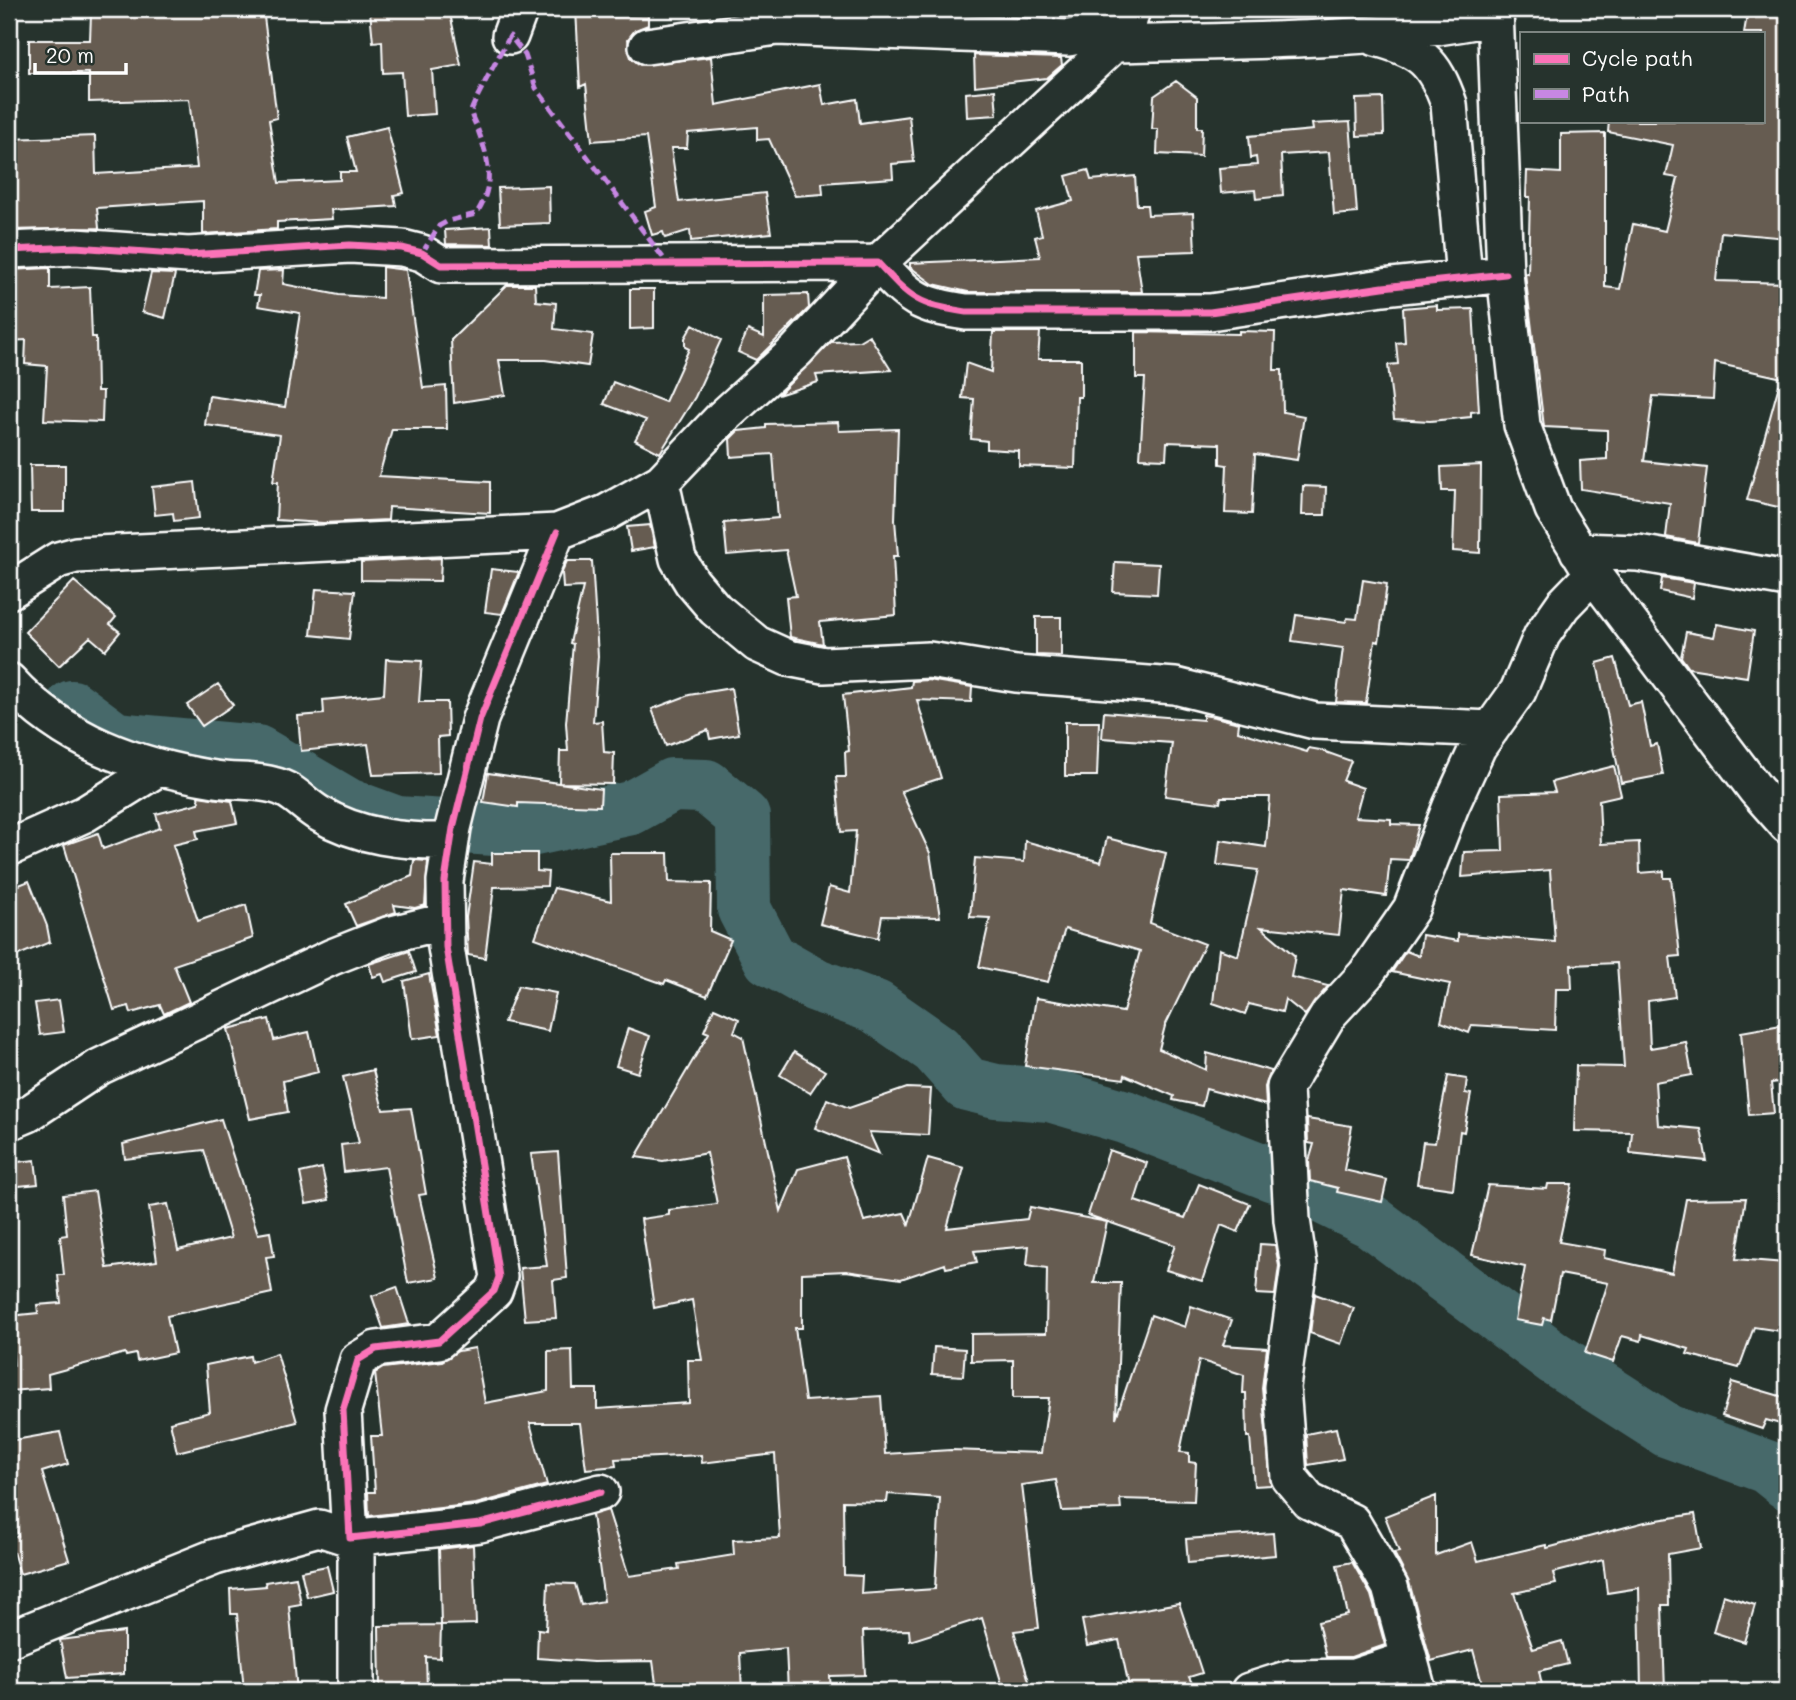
<svg xmlns="http://www.w3.org/2000/svg" width="1796" height="1700" font-family="Mali,sans-serif">
  <style>
    .lines { fill: none; stroke-linecap: round; stroke-linejoin: round }
    .river { stroke: #46696b; stroke-width: 54 }
    .building { fill: #665b51; stroke: #fff; stroke-width: 2; fill-rule: evenodd }
    .minor-casing { stroke: #fff; stroke-width: 40 }
    .minor { stroke: #26332d; stroke-width: 35 }
    .quiet { stroke: #c787e3; stroke-width: 5; stroke-dasharray: 10 5; stroke-linecap: butt }
    .cycleway-casing { stroke: #26332d; stroke-width: 11 }
    .cycleway { stroke: #fb73b8; stroke-width: 7 }
  </style>
  <rect width="100%" height="100%" fill="#26332d"/>
  <filter id="ink" filterUnits="userSpaceOnUse"><feTurbulence type="fractalNoise" baseFrequency=".0143" numOctaves="2"/><feDisplacementMap in="SourceGraphic" scale="14" xChannelSelector="R" yChannelSelector="G"/><feConvolveMatrix kernelMatrix="1 2 1 2 8 2 1 2 1" color-interpolation-filters="sRGB"/></filter>
  <g filter="url(#ink)">
    <g class="lines">
      <path class="river" d="M72,707L115,739L257,752L348,805L397,823L525,831L631,808L672,785L706,786L743,817L744,909L770,959L816,985L876,1007L936,1049L967,1084L996,1091L1050,1095L1125,1117L1274,1175
        M1300,1186L1371,1221L1554,1358L1668,1431L1767,1467L1787,1483"/>
    </g>
    <path class="building" d="M134,9H263L277,118L269,120L279,183L340,180V172H356L347,137L387,127L404,193L394,195L396,206L331,210L332,219L277,222V229L203,234V201L97,208L99,228L9,230V139L95,136L96,174L197,168L189,99L89,102V73H29V40H90L91,14L134,15Z
      M449,9L461,65L432,70L435,114L405,116L402,72L383,73L382,41L373,42L370,11Z
      M576,9H610L611,17L648,15V25L635,30L628,39L631,58L640,65L711,57L716,105L820,84L824,105L857,99L860,123L909,116L914,162L892,164L893,178L822,183L823,194L795,196L769,139L757,140V127L688,133L687,148H671L679,202L765,193L771,233L691,241L690,230L665,238L663,232L652,235L645,211L656,207L646,137L592,141L586,84L580,87Z
      M1748,9H1787V238L1721,232L1716,281L1787,283V379L1715,363L1713,399L1653,396L1644,461L1707,468L1698,543L1666,537L1670,503L1581,489L1580,461L1607,459V430L1544,427L1525,273L1528,274L1530,197H1526L1527,171L1561,173V134L1605,133V287L1620,289L1633,224L1665,231L1678,178L1666,176L1673,145L1608,132L1609,121H1763V33H1744Z
      M974,55L1061,58L1062,65L1047,78L975,86Z
      M1176,81L1197,97V128H1202L1201,156L1157,154L1158,129H1152L1154,96Z
      M995,90L997,115L967,117L966,93Z
      M1383,98L1384,135L1357,136L1356,99Z
      M1350,122L1357,213L1334,215L1329,152L1281,155L1283,196L1256,199L1255,190L1221,193L1219,168L1257,165L1256,157L1251,158L1249,136L1313,130L1312,124Z
      M1088,170L1091,180L1135,176L1137,205H1147L1148,215L1193,213L1195,251L1136,253L1142,292H968L933,284L910,267V263L1040,257L1035,237L1042,235L1036,211L1073,201L1066,176Z
      M549,186L550,223L500,225L498,188Z
      M491,227L492,245L446,244L445,230Z
      M382,267L406,270L423,388L446,386L447,429H392L379,476L490,482V513L389,507L388,520L323,523L276,520L278,482H273L280,435L205,425L209,396L285,407L300,313L258,306L260,295H254L258,271L284,270L283,284L339,295L382,298Z
      M50,268V289L90,287L92,337H96L97,391H103L102,422L44,420L47,366L25,364L26,340L9,341V270Z
      M151,273L175,274L165,318L142,312Z
      M507,285H535L536,301L556,303L554,329L593,334L588,366L545,360H499L505,395L454,403L451,340Z
      M630,289H654V328L630,329Z
      M808,294L809,308L756,360L738,352L748,330L764,337V295Z
      M1437,305V310L1473,309L1479,411L1471,412V417L1430,421L1394,419L1388,365L1398,364L1396,343L1405,342L1403,308Z
      M693,324L721,340L695,397L660,453L635,440L646,420L604,404L613,382L665,402L689,349L685,347V338Z
      M1239,331L1275,332L1274,370H1282L1283,412L1304,416L1297,460L1255,454L1252,514L1225,513L1227,465L1220,464V444L1167,442L1166,459L1140,458L1145,378H1136V332L1239,334Z
      M993,332H1040L1038,359H1081V397H1077L1075,468L1019,466V451L987,449V441L971,439L974,399L962,398L966,363L991,372Z
      M869,335L891,370L816,375L818,382L778,395L831,342L859,341Z
      M1779,385L1787,387V509L1747,500Z
      M838,422L839,431L898,429L895,520L898,556H893L896,615L820,622L823,644L790,637L786,597L796,596L786,550L727,555L724,523L778,518L773,454L731,457L730,439L738,431L766,428V424Z
      M30,465H65V512H31Z
      M1481,465L1480,553L1453,551L1455,491H1442L1441,467Z
      M195,482L199,518L174,521L173,513L155,515L152,487Z
      M1303,486L1326,487L1325,515H1302Z
      M650,525L655,547L631,551L627,527Z
      M441,558L440,581L361,580V562Z
      M567,561H592L598,656L593,722L602,721L604,752L614,753L613,784L559,783L601,789L600,806L518,803V807L483,802L488,773L559,783L560,751H568L566,723L573,644L570,643L583,587L563,588L562,572Z
      M1115,562L1159,564L1157,594L1113,592Z
      M491,569L519,572L502,614L485,612Z
      M1662,578L1694,583L1692,598L1660,591Z
      M1363,580L1387,584L1379,642L1375,641L1366,703L1336,702L1343,648L1292,641L1296,615L1346,622L1347,618L1357,619Z
      M74,581L116,617L110,624L120,632L105,650L90,637L59,666L25,632Z
      M316,589L355,591L349,639L311,635Z
      M1036,617H1061V656L1036,655Z
      M1717,624L1754,631L1747,677L1689,668L1681,657L1686,632L1714,637Z
      M1615,658L1628,705L1641,702L1650,746L1657,744L1663,775L1621,783L1597,663Z
      M386,659L422,661L419,702H447L448,736L438,737L439,773L373,775L368,744L301,751L298,716L324,714L323,700L384,694Z
      M928,680L972,687L971,702L917,700L941,778L901,791L930,853L940,917L882,916L878,938L820,924L829,887L850,893L856,831L841,832L836,777H846L845,752L849,751L843,695L911,687L912,681Z
      M218,684L233,705L202,726L187,705Z
      M731,688L739,734L710,739L708,730L666,746L652,709L689,695Z
      M1104,712L1203,720V715L1215,717L1239,723L1238,731L1307,752L1309,748L1320,750L1351,761L1343,781L1363,788L1355,817L1391,819V824L1419,825L1409,860L1390,859L1386,896L1344,890L1339,935L1261,927L1295,956L1291,977L1328,986L1305,1015L1285,999L1282,1012L1249,1004L1245,1014L1213,1003L1219,949L1238,956L1258,870L1217,865L1220,840L1266,847L1270,797H1221L1220,803L1165,796L1172,743L1102,738Z
      M1065,722H1099L1097,776H1065Z
      M1614,766L1621,795L1599,800L1601,844L1639,842L1640,873L1664,871V878H1671L1680,956L1670,957L1675,997L1648,1001L1650,1048L1686,1042L1692,1075L1655,1082L1658,1125L1701,1129L1707,1161L1630,1153L1632,1132L1574,1131L1576,1066L1624,1067L1617,963L1571,965L1572,989H1556L1555,1030L1472,1025L1469,1033L1441,1022L1450,984L1392,972L1406,951L1419,956L1422,935L1458,941V934L1555,942L1550,870L1462,877L1464,852L1503,851L1501,794L1555,792L1552,782Z
      M198,796L232,801L237,823L196,831L198,839L173,845L198,921L246,905L253,938L174,965L189,1002L164,1014L160,1005L131,1013L129,1006L114,1010L64,845L98,833L103,849L160,828L156,814L199,803Z
      M1107,838L1166,853L1150,923L1205,944L1165,1026L1159,1049L1206,1070L1207,1053L1271,1071L1265,1087L1266,1105L1206,1089L1202,1106L1173,1100L1174,1096L1125,1075L1124,1079L1025,1066L1036,998L1123,1012L1140,951L1065,929L1048,982L979,967L990,918L970,917L975,858L1024,862L1025,841L1101,862Z
      M492,853H537V871L548,872L547,886L494,887L485,958L468,955L466,917L474,862L492,864Z
      M610,853H668L669,882L711,883L710,931L731,940L707,996L666,980L664,984L535,938L554,888L611,901Z
      M414,860L428,861L425,905L415,908L394,905L396,912L356,926L346,904L412,876Z
      M29,881L47,926L50,942L9,959V889Z
      M409,951L416,972L385,982L382,974L373,977L369,964Z
      M429,974L440,1035L412,1039L404,981Z
      M518,986L556,993L548,1031L504,1022Z
      M59,1000L64,1032L40,1035L35,1003Z
      M714,1008L739,1019L734,1032L743,1037L781,1211L798,1169L844,1157L864,1221L904,1213L909,1224L928,1158L964,1168L947,1228L1027,1219L1030,1207L1107,1222L1094,1283H1121L1116,1418L1151,1315L1185,1327L1191,1306L1232,1320L1223,1345L1267,1348L1262,1388L1271,1485L1254,1486L1250,1437H1247L1246,1393H1243L1244,1375L1199,1360L1180,1452L1189,1453V1462L1196,1463L1194,1501L1120,1499L1121,1509L1062,1511L1056,1480L1022,1485L1039,1628L1014,1631L1032,1691H1004L982,1618L910,1641L909,1630L863,1631L865,1675L830,1676L831,1691H788L786,1648L740,1653L742,1691H657L653,1661L593,1662L537,1658L538,1629L546,1630L548,1583L575,1584L581,1605L604,1601L592,1515L608,1510L629,1576L679,1569L678,1564L734,1555L733,1540L780,1538L775,1454L702,1463L701,1455L615,1459L616,1466L586,1469L580,1423H530L547,1485L476,1504L369,1516L368,1492H375L371,1436H382L375,1373L383,1368L442,1361L458,1351L475,1348L485,1403L548,1391V1351L572,1350L573,1389H597V1409L689,1403L688,1360H702L692,1300L654,1308L641,1219L669,1215V1210L717,1204L707,1153L663,1161L636,1157L709,1033L704,1031ZM1029,1246L1027,1265L1047,1268L1046,1333L971,1334V1361L1013,1360V1398H1049L1041,1453L951,1450L885,1454L881,1396L805,1401L795,1328H802V1273L846,1271L901,1279L945,1264L946,1268L977,1262L974,1251ZM888,1494L940,1498L935,1589L861,1594L862,1576L844,1575L843,1501L887,1502Z
      M269,1019L274,1040L309,1032L318,1072L283,1081L288,1112L250,1119L228,1029Z
      M1787,1024V1081L1771,1083L1774,1113L1749,1115L1741,1032Z
      M628,1028L650,1036L638,1073L616,1066Z
      M794,1052L825,1071L810,1093L780,1075Z
      M373,1070L383,1110L411,1108L426,1194L419,1195L438,1278L408,1283L386,1167L344,1172L341,1145L359,1143L343,1077Z
      M1448,1076L1467,1079L1465,1093L1471,1094L1464,1132L1460,1131L1453,1189L1417,1184L1423,1142L1435,1143Z
      M907,1088L931,1089L928,1135L869,1132L879,1154L815,1128L827,1099L849,1108Z
      M221,1119L258,1234L270,1232L274,1256L266,1257L272,1293L167,1316L175,1353L137,1361L136,1354L126,1356L125,1353L48,1374L49,1388L9,1391V1366L14,1365L10,1316L38,1313L37,1305L61,1303L58,1275H64L60,1236L67,1235L63,1195L95,1191L107,1268L157,1261L149,1207L168,1204L178,1250L231,1238L204,1150L125,1159L123,1144Z
      M1307,1119L1352,1126L1344,1170L1387,1180L1382,1202L1337,1192L1338,1188L1310,1181L1309,1161L1314,1144L1308,1143Z
      M1109,1150L1147,1163L1135,1201L1185,1218L1199,1184L1250,1204L1238,1232L1221,1225L1202,1281L1166,1270L1175,1245L1088,1215Z
      M558,1152L567,1278L553,1280L556,1318L525,1320L520,1268L547,1266L531,1154Z
      M35,1160L38,1184L9,1187V1163Z
      M322,1168L329,1200L306,1204L300,1173Z
      M1548,1184H1572L1559,1242L1605,1250L1604,1258L1672,1273L1686,1199L1746,1198L1736,1259L1785,1263L1787,1332L1754,1327L1739,1368L1687,1354L1689,1349L1642,1335L1641,1341L1622,1336L1613,1362L1585,1353L1608,1283L1560,1274L1551,1320L1544,1318L1542,1325L1515,1320L1525,1267L1472,1255L1488,1185L1547,1189Z
      M1260,1244L1275,1245L1279,1266L1275,1295L1256,1294Z
      M397,1287L409,1324L383,1328L372,1296Z
      M1315,1294L1354,1308L1341,1344L1310,1333Z
      M934,1347L965,1349L963,1376L932,1374Z
      M277,1353L297,1422L177,1452L170,1422L210,1412L206,1365L250,1356L251,1362Z
      M1732,1382L1787,1398V1426L1766,1420L1762,1429L1722,1416Z
      M1336,1428L1343,1459L1308,1465L1306,1434Z
      M60,1432L68,1464L42,1472L69,1560L20,1574L9,1539L18,1536L9,1505V1441Z
      M1436,1496V1555L1472,1542L1478,1561L1546,1545L1547,1548L1645,1522L1695,1514L1701,1548L1668,1554L1669,1605H1662L1665,1691H1641L1639,1588L1607,1593L1603,1560L1553,1573L1556,1584L1514,1593L1533,1649L1562,1641L1568,1664L1539,1671L1542,1685L1520,1691H1484L1473,1650L1431,1661L1409,1582L1394,1553L1399,1552L1385,1516Z
      M1273,1533L1275,1555L1188,1563L1186,1539Z
      M473,1545L476,1624L441,1625L439,1549Z
      M1352,1562L1371,1595L1385,1645L1351,1657H1326L1318,1622L1348,1615L1337,1565Z
      M327,1566L333,1591L307,1597L301,1571Z
      M296,1577L301,1604L289,1606L297,1691H244L237,1614H231L230,1589L266,1586L265,1582Z
      M1723,1595L1755,1605L1744,1642L1713,1632Z
      M1179,1603L1202,1673L1189,1677L1192,1683L1157,1691H1130L1119,1640L1087,1646L1082,1620Z
      M441,1625L440,1658L426,1657L427,1689H380L379,1626Z
      M124,1632V1674L67,1678L60,1640Z"/>
    <g class="lines">
      <defs>
        <path id="minor" d="M1495,9L1505,274L1522,425L1553,509L1593,574L1756,790L1787,825
          M510,36L520,9
          M1376,38C1421,50 1434,61 1449,104L1464,278
          M1114,44C1242,40 1370,43 1495,17
          M647,46L777,27L1069,38L1128,25
          M9,250L76,247L188,255L350,245L402,248L422,253L441,265L878,263C911,299 918,305 966,312H1210L1383,287L1505,274
          M661,482L678,559L692,582L715,609L757,644L788,658L824,665L929,660L1016,674L1175,686L1315,721L1491,729
          M557,532L480,719L453,828L445,881L446,947L499,1277L494,1291L439,1341L376,1349L358,1360L343,1410L350,1538L480,1524L601,1492
          M1578,551L1638,553L1787,579
          M9,591L58,560L76,555L557,532L606,513L661,482L723,417L796,351L878,263L1114,44L1128,25L1132,9
          M9,681C65,742 135,766 215,779C234,782 255,780 273,785C292,789 302,803 318,813C358,837 404,842 451,841
          M9,848L85,814L157,769
          M9,1122L28,1114L99,1067L332,957L388,935L445,921
          M9,1639L215,1557L319,1528L350,1538L356,1553V1691
          M1249,1691L1290,1678L1354,1677L1408,1659
          M1418,1691L1390,1587L1352,1522L1309,1501L1289,1477L1282,1387L1299,1266L1292,1220L1285,1087L1329,1014L1366,974L1411,909L1451,806L1478,747L1518,691L1542,635L1563,605L1593,574"/>
      </defs>
      <use href="#minor" class="minor-casing"/>
      <use href="#minor" class="minor"/>
      <path class="quiet" d="M422,253L439,226L448,221L476,214C494,188 490,162 479,133C477,126 472,119 471,112C471,106 504,47 510,36L525,55L536,88L667,263"/>
      <defs>
        <path id="cycleway" d="M9,250L76,247L188,255L350,245L402,248L422,253L441,265L878,263C911,299 918,305 966,312H1210L1383,287L1505,274
          M557,532L480,719L453,828L445,881L446,947L499,1277L494,1291L439,1341L376,1349L358,1360L343,1410L350,1538L480,1524L601,1492"/>
      </defs>
      <use href="#cycleway" class="cycleway-casing"/>
      <use href="#cycleway" class="cycleway"/>
    </g>
  </g>
  <rect width="1796" height="1700" fill="none" stroke="#26332d" stroke-width="35"/>
  <rect x="18" y="18" width="1761" height="1665" fill="none" stroke="#fff" stroke-width="2.5" filter="url(#ink)"/>
  <rect x="1520" y="32" width="245" height="91" fill="#26332d" stroke="#7d8581" stroke-width="2"/>
  <rect x="1534" y="54" width="35" height="10" fill="#fb73b8" stroke="#7d8581" stroke-width="2"/>
  <text x="1582" y="66" font-size="21" fill="#ffffff">Cycle path</text>
  <rect x="1534" y="89" width="35" height="10" fill="#c787e3" stroke="#7d8581" stroke-width="2"/>
  <text x="1582" y="102" font-size="21" fill="#ffffff">Path</text>
  <path d="M35 63v10h91v-10" fill="none" stroke="#ffffff" stroke-width="3.5"/>
  <text x="46" y="63" font-size="21" fill="#ffffff" stroke="#26332d" stroke-width="5" paint-order="stroke">20 m</text>
</svg>
